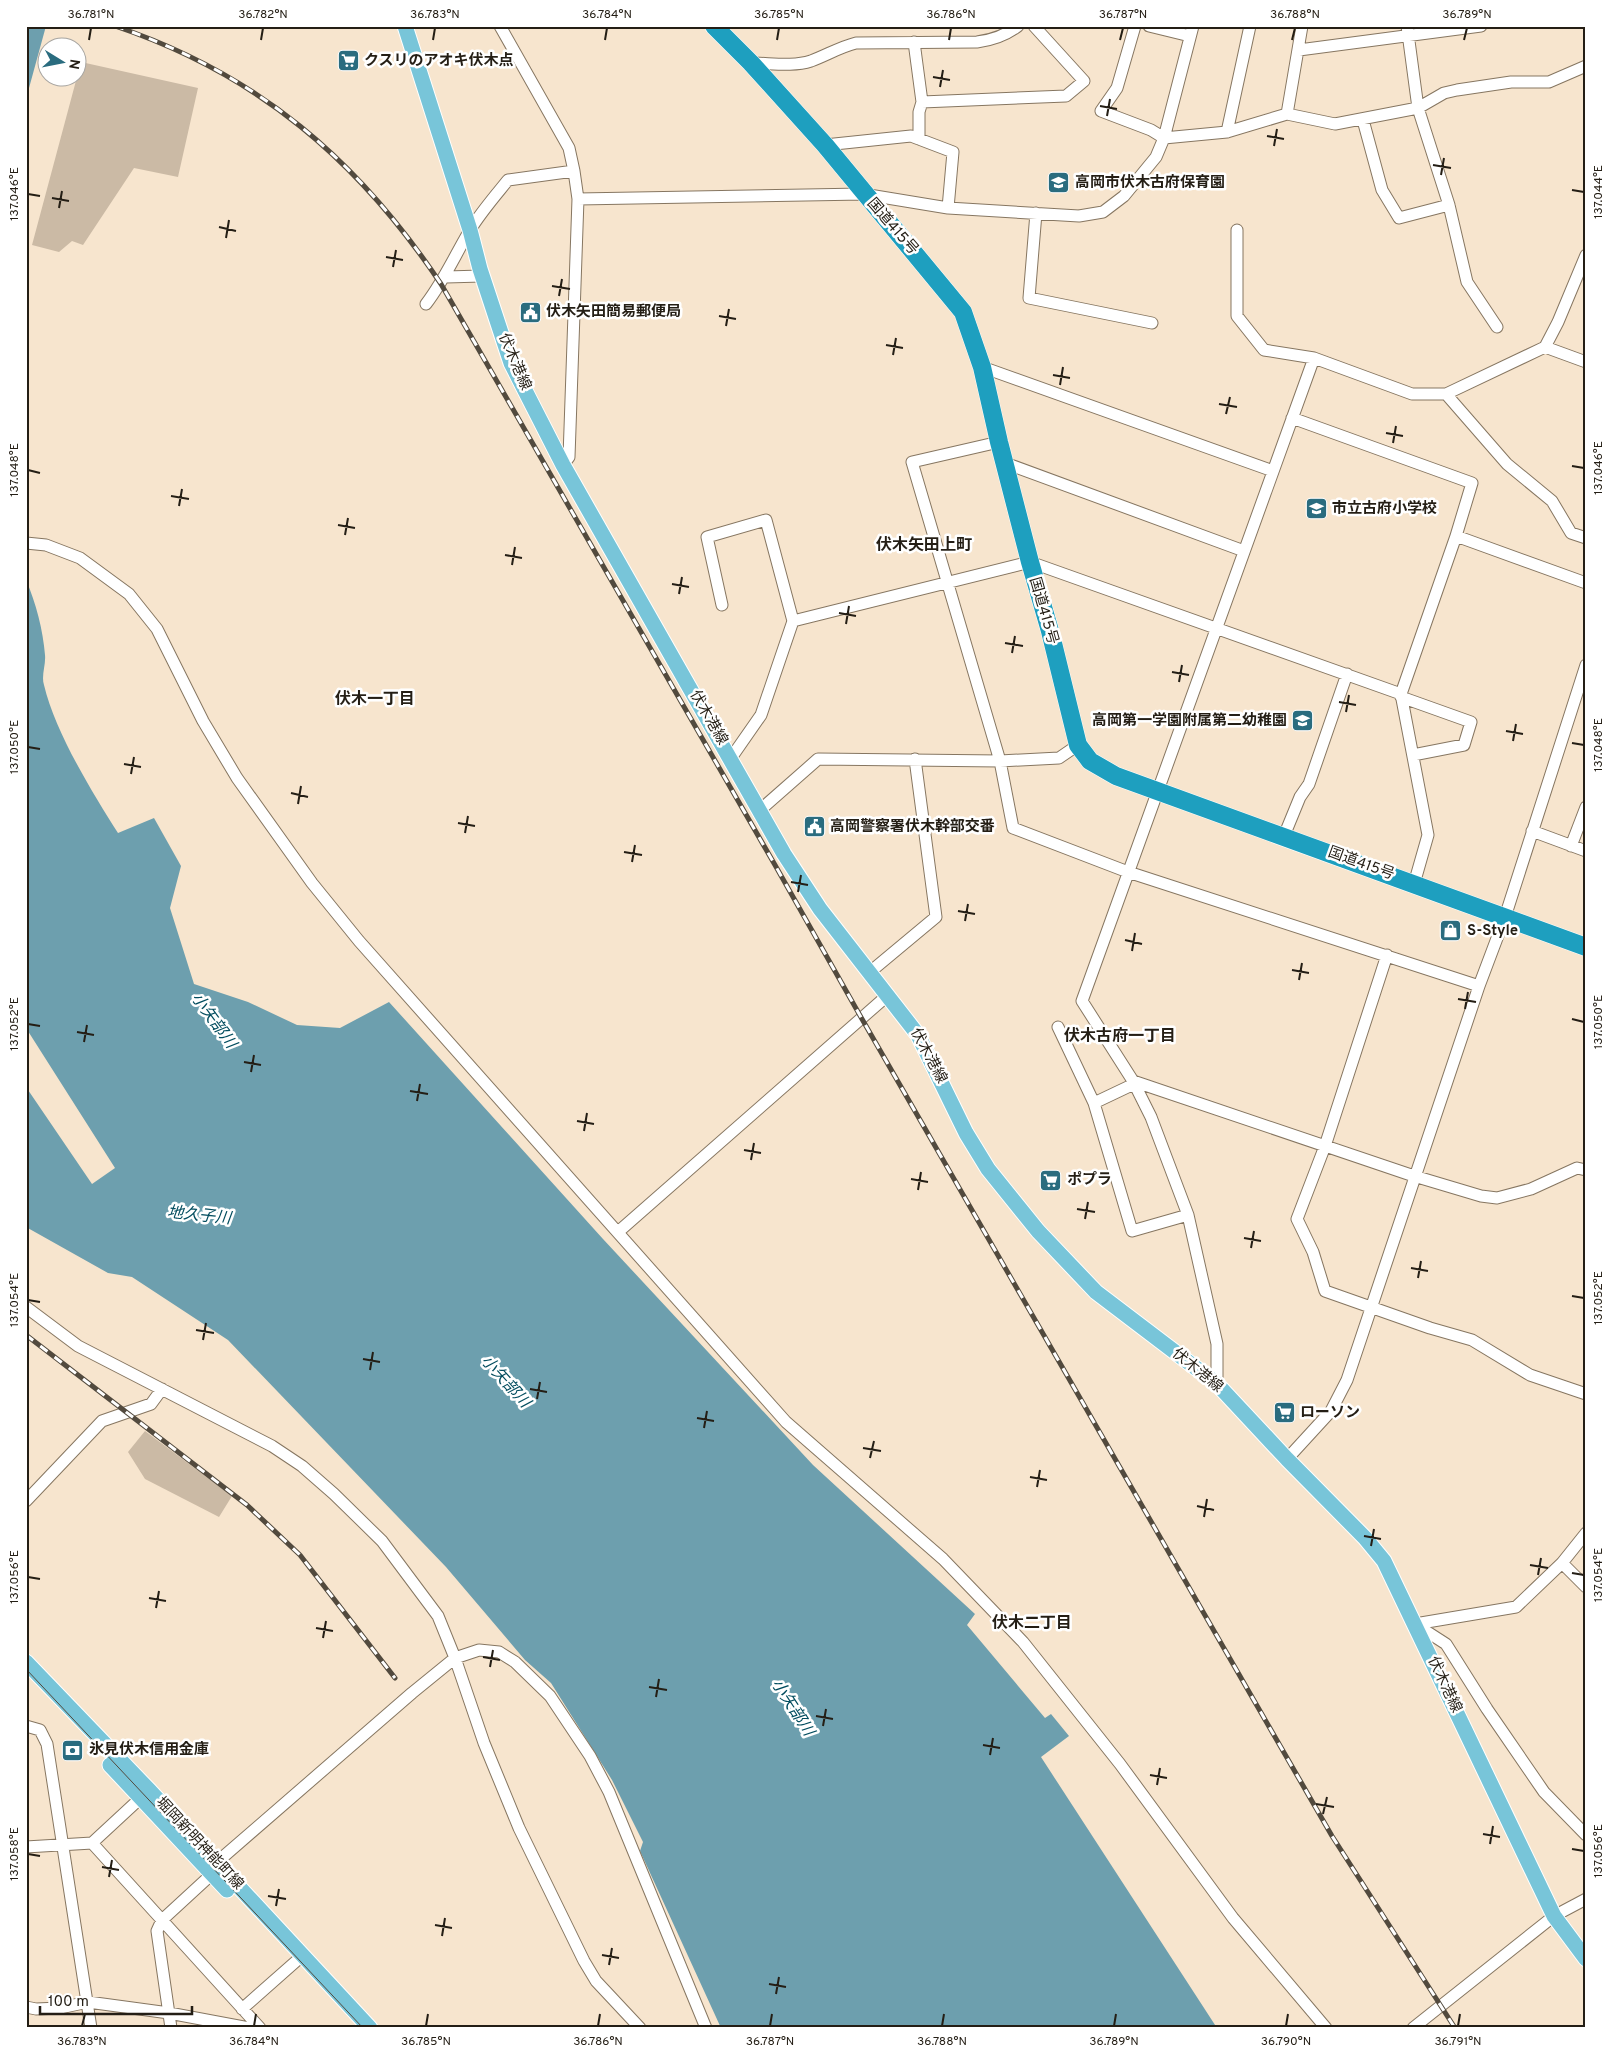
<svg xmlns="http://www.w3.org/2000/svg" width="1612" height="2054" font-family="Overpass,'Noto Sans JP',sans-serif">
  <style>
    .green { fill: #cbbaa5 }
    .water { fill: #6d9fae }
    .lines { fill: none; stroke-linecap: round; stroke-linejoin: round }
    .minor-casing { stroke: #867661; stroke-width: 13 }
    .major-casing { stroke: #fff; stroke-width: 17 }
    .highway-casing { stroke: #fff; stroke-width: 19 }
    .minor { stroke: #fff; stroke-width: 11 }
    .major { stroke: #78c5d9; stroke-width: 15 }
    .highway { stroke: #1e9fbf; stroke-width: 18 }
    .tram { stroke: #524a3e; stroke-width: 1 }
    .rail-casing { stroke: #524a3e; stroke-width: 5 }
    .rail { stroke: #fff; stroke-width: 3; stroke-dasharray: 9; stroke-linecap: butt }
    .ticks { fill: none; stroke: #241e15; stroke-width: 2 }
    .labels { text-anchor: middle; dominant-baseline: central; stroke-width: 5; stroke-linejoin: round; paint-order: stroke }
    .poi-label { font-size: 15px; font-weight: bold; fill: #241e15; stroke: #fff; text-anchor: start }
    .street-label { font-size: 15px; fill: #241e15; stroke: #fff }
    .neighbourhood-label { font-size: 16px; font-weight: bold; fill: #241e15; stroke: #fff }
    .water-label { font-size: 16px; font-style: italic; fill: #034d5f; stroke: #fff }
    .neatline { fill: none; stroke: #241e15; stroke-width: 2 }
    .ticks-label { font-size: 12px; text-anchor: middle; fill: #241e15 }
  </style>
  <rect width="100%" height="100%" fill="#f7e5ce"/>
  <path class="green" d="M81,62L198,88L178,177L134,168L83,245L72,241L59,252L32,245Z
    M145,1431L232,1496L219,1517L145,1479L128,1452Z"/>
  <path class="water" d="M26,26H46L26,99Z
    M26,580C36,603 43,630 45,655C46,665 41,676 44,685C55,732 92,792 118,833L154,818L181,866L170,908L194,984L248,1002L297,1025L340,1028L389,1002L603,1239L813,1465L975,1614L967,1625L1045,1718L1051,1714L1069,1736L1041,1757L1217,2028H721L640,1851L643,1842L612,1780L551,1683L525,1660L446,1567L228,1340L132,1277L108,1273L26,1227V1087L92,1184L115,1168L26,1028Z"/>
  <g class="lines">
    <defs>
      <path id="minor" d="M500,26L569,148L574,171L578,199L569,457L563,465
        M1135,26L1117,88L1101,111L1151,130L1164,138L1227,132L1287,114L1335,124L1418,108L1444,93L1457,90L1511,82H1549L1586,66
        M1149,26L1190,36
        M1407,26L1418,108L1449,205L1467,282L1497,327
        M914,42L922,102L919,112V139
        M1299,50L1481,26
        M751,63C771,63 792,67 811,61C827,55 840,47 856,43L977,42C993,40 1005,36 1018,26
        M922,102L1066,96L1084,81L1034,26
        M1287,114L1302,26
        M1363,120L1382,190L1399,218L1449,205
        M1227,132L1250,26
        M825,145L911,136L953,152L948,208
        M578,199L863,194L948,208L1079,216L1103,212L1124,196L1156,157L1164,138L1193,26
        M1036,213L1029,298L1152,323
        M1237,230V316L1264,350L1314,358L1412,394H1446L1545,347L1558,322L1586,255
        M446,277L482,276
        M426,304C445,279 455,255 470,230C481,212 495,196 508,180L574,171
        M1545,347L1586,362
        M982,367L1273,471
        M1446,394L1507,464L1552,501L1571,533L1586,538
        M1292,418L1472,483L1456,536L1401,694L1428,835L1414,884
        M999,442L912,462L1000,761L1013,828L1128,872L1479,986
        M1005,463L1244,551
        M1456,536L1586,583
        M26,543L46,545L80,558L129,594L157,629L203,721L237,778L312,883L359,941L786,1422L943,1559L1023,1642L1120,1764L1233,1918L1326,2028
        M722,605L707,537L766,520L793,621L761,715L731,758
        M793,621L1030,562L1401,694
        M1401,697L1471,722L1464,745L1413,755
        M760,810L818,759L1000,761L1059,758L1078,745
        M1532,831L1586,851
        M1284,836L1300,797L1309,784L1347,674
        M1571,846L1586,807
        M1387,955L1325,1146L1297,1219L1313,1252L1325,1291L1430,1328L1472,1340L1530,1375L1586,1394
        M870,972L936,917L915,759
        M1058,1027L1094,1103L1132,1231L1188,1215
        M1133,1081L1414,1176L1481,1196L1497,1198L1531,1189L1577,1168L1586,1170
        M1094,1103L1134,1084
        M618,1232L888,995
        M26,1307L78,1346L272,1446L302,1466L334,1494L382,1541L438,1616L455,1658L484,1743L519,1828L584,1961L596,1981L640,2028
        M1217,1384V1344L1188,1215L1151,1117L1133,1081L1082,1001L1314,358
        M1287,1459L1331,1411L1347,1380L1479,986L1505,917L1586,665
        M26,1501L102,1421L151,1404L162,1389
        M1562,1563L1586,1587
        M1415,1624L1446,1644L1487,1709L1544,1792L1586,1835
        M1415,1624L1516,1607L1562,1563L1586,1533
        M26,1726L40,1730L47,1744L91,2028
        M92,1843L260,2028
        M26,1847L92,1843L146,1793
        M26,2007L36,2009L60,2008L88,2002L169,2013L249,2028
        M242,2009L302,1956
        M171,2028L157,1931L162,1920L212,1874L216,1863L412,1693L455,1658L479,1650L499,1652L515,1662L550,1696L590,1756L609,1792L706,2028
        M1413,2028L1554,1916L1586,1899"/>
      <path id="major" d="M405,26L470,230L480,269L511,363L563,465L784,854L820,909L918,1035L966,1133L988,1169L1038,1231L1096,1292L1217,1384L1287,1459L1365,1538L1384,1561L1554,1916L1586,1959
        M26,1662L149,1790L370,2028
        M110,1765L227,1890"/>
      <path id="highway" d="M714,26L751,63L825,145L963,312L982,367L999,442L1030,562L1050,631L1078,745L1090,761L1116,776L1586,947"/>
    </defs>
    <use href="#minor" class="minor-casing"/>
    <use href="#major" class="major-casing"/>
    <use href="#highway" class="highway-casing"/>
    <use href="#minor" class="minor"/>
    <use href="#major" class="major"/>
    <use href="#highway" class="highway"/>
    <path class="tram" d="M26,1669L363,2028"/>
    <defs>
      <path id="rail" d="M115,26C258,74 358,160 441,284L775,865L862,1019L1332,1836L1455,2028
        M26,1335L247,1505L300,1555L395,1678"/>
    </defs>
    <use href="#rail" class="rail-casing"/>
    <use href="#rail" class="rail"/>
  </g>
  <path class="ticks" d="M89,40L91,28M261,40L263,28M433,40L435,28M605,40L607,28M777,40L779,28M949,40L951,28M1120,40L1123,28M1292,40L1295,28M1464,40L1467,28M933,77L950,80M940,87L943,70M1100,106L1117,109M1107,116L1110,99M1267,136L1284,139M1274,146L1277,129M1433,165L1451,168M1441,175L1444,158M1572,190L1584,192M28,194L40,196M52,198L69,201M59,208L62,191M219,227L236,231M226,238L229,220M386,257L403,260M393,267L396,250M552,286L570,289M559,296L562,279M719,316L736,319M726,326L729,309M886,345L903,348M893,355L896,338M1053,375L1070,378M1060,385L1063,367M1219,404L1237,407M1226,414L1230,397M1386,433L1403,436M1393,443L1396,426M1572,466L1584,468M28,470L40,473M171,496L189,499M179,506L182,489M338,525L355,528M345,535L348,518M505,555L522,558M512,565L515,547M672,584L689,587M679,594L682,577M839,613L856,616M846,624L849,606M1005,643L1023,646M1012,653L1015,636M1172,672L1189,675M1179,682L1182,665M1339,702L1356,705M1346,712L1349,695M1506,731L1523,734M1513,741L1516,724M1572,743L1584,745M28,747L40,749M124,764L141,767M131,774L134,757M291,793L308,797M298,804L301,786M458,823L475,826M465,833L468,816M624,852L642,855M632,862L635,845M791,882L808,885M798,892L801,875M958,911L975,914M965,921L968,904M1125,940L1142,944M1132,951L1135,933M1292,970L1309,973M1299,980L1302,963M1458,999L1476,1002M1465,1009L1468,992M1572,1019L1584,1022M28,1024L40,1026M77,1032L94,1035M84,1042L87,1025M244,1062L261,1065M251,1072L254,1055M410,1091L428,1094M417,1101L420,1084M577,1121L594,1124M584,1131L587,1113M744,1150L761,1153M751,1160L754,1143M911,1179L928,1182M918,1190L921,1172M1077,1209L1095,1212M1085,1219L1088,1202M1244,1238L1261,1241M1251,1248L1254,1231M1411,1268L1428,1271M1418,1278L1421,1261M1572,1296L1584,1298M28,1300L40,1302M196,1330L214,1333M203,1340L206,1323M363,1359L380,1362M370,1370L373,1352M530,1389L547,1392M537,1399L540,1382M697,1418L714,1421M704,1428L707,1411M863,1448L881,1451M870,1458L874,1441M1030,1477L1047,1480M1037,1487L1040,1470M1197,1506L1214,1510M1204,1517L1207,1499M1364,1536L1381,1539M1371,1546L1374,1529M1530,1565L1548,1568M1572,1573L1584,1575M1538,1575L1541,1558M28,1577L40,1579M149,1598L166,1601M156,1608L159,1591M316,1628L333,1631M323,1638L326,1621M483,1657L500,1660M490,1667L493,1650M649,1687L667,1690M656,1697L659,1679M816,1716L833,1719M823,1726L826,1709M983,1745L1000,1748M990,1755L993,1738M1150,1775L1167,1778M1157,1785L1160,1768M1316,1804L1334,1807M1323,1814L1327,1797M1483,1834L1500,1837M1490,1844L1493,1826M1572,1849L1584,1851M28,1854L40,1856M102,1867L119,1870M109,1877L112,1860M268,1896L286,1899M276,1906L279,1889M435,1925L452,1928M442,1936L445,1918M602,1955L619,1958M609,1965L612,1948M769,1984L786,1987M776,1994L779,1977M82,2026L85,2014M254,2026L256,2014M426,2026L428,2014M598,2026L600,2014M770,2026L772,2014M942,2026L944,2014M1114,2026L1116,2014M1286,2026L1288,2014M1458,2026L1460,2014"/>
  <defs>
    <symbol id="supermarket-square" viewBox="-11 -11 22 22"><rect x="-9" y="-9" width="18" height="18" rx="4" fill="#2a6c7f" stroke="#fff"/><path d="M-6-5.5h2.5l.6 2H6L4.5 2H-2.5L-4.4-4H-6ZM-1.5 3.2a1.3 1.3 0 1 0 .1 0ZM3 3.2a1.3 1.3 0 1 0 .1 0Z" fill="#fff"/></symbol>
    <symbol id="school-square" viewBox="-11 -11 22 22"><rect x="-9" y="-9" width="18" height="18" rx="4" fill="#2a6c7f" stroke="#fff"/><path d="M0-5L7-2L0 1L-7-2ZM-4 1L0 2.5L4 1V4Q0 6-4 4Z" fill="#fff"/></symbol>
    <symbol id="civic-square" viewBox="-11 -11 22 22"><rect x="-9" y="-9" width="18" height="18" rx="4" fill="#2a6c7f" stroke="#fff"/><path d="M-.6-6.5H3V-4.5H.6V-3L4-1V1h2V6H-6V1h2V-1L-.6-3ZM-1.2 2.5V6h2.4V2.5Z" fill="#fff"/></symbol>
    <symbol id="shop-square" viewBox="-11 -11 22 22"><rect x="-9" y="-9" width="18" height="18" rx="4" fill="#2a6c7f" stroke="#fff"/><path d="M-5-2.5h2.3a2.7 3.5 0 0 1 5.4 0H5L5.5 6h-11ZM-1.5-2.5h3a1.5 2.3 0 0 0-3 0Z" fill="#fff"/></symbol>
    <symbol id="bank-square" viewBox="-11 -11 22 22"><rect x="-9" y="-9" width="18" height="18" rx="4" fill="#2a6c7f" stroke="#fff"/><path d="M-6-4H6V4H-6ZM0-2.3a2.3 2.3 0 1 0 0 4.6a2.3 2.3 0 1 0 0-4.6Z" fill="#fff"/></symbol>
  </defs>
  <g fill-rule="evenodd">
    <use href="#supermarket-square" x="336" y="48" width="25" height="25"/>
    <use href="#school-square" x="1046" y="170" width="25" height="25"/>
    <use href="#civic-square" x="518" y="300" width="25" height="25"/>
    <use href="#school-square" x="1304" y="496" width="25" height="25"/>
    <use href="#school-square" x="1290" y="708" width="25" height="25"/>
    <use href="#civic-square" x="802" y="814" width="25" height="25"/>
    <use href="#shop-square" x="1438" y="918" width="25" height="25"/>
    <use href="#supermarket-square" x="1038" y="1168" width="25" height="25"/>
    <use href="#supermarket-square" x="1272" y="1400" width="25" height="25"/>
    <use href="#bank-square" x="60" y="1738" width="25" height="25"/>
  </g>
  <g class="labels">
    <g class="poi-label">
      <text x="364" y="61">クスリのアオキ伏木点</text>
      <text x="1075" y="183">高岡市伏木古府保育園</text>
      <text x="546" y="312">伏木矢田簡易郵便局</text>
      <text x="1332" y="509">市立古府小学校</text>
      <text x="1287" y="721" text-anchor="end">高岡第一学園附属第二幼稚園</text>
      <text x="830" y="827">高岡警察署伏木幹部交番</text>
      <text x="1467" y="931">S-Style</text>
      <text x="1067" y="1180">ポプラ</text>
      <text x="1300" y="1413">ローソン</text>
      <text x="89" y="1750">氷見伏木信用金庫</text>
    </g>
    <g class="street-label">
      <text transform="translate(892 227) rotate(49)">国道415号</text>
      <text transform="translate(514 362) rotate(67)">伏木港線</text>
      <text transform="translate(1043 611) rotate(74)">国道415号</text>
      <text transform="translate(708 718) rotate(60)">伏木港線</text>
      <text transform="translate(1361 864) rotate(20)">国道415号</text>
      <text transform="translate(928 1056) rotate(62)">伏木港線</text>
      <text transform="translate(1197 1371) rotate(39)">伏木港線</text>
      <text transform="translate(1444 1685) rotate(65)">伏木港線</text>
      <text transform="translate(199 1844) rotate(47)">堀岡新明神能町線</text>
    </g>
    <g class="neighbourhood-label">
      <text x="924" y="546">伏木矢田上町</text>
      <text x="375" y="700">伏木一丁目</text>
      <text x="1120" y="1037">伏木古府一丁目</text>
      <text x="1032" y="1624">伏木二丁目</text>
    </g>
    <g class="water-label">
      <text transform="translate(213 1021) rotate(54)">小矢部川</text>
      <text transform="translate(199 1216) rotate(6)">地久子川</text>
      <text transform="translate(505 1382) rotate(48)">小矢部川</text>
      <text transform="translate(792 1708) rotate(57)">小矢部川</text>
    </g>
  </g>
  <rect width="1612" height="2054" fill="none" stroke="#ffffff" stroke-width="55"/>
  <g transform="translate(62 62) rotate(100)"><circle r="24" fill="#ffffff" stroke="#a7a5a1"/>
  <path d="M0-4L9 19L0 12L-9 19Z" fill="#2a6c7f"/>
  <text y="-8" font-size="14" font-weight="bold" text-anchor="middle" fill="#241e15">N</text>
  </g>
  <path d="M40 2006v8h152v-8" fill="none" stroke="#241e15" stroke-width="2.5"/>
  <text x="48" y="2006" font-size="15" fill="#241e15" stroke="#ffffff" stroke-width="4" paint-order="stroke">100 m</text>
  <rect x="28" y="28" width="1556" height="1998" class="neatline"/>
  <g class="ticks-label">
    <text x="91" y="18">36.781°N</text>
    <text x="263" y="18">36.782°N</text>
    <text x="435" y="18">36.783°N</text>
    <text x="607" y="18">36.784°N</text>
    <text x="779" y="18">36.785°N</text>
    <text x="951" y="18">36.786°N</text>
    <text x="1123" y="18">36.787°N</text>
    <text x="1295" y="18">36.788°N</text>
    <text x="1467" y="18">36.789°N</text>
    <text transform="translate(1598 192) rotate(-90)" y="4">137.044°E</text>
    <text transform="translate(14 194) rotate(-90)" y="4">137.046°E</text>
    <text transform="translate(1598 468) rotate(-90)" y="4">137.046°E</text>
    <text transform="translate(14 470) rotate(-90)" y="4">137.048°E</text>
    <text transform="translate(1598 745) rotate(-90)" y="4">137.048°E</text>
    <text transform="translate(14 747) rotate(-90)" y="4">137.050°E</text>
    <text transform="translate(1598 1022) rotate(-90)" y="4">137.050°E</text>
    <text transform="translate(14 1024) rotate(-90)" y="4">137.052°E</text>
    <text transform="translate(1598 1298) rotate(-90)" y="4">137.052°E</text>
    <text transform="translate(14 1300) rotate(-90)" y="4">137.054°E</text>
    <text transform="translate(1598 1575) rotate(-90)" y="4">137.054°E</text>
    <text transform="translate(14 1577) rotate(-90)" y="4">137.056°E</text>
    <text transform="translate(1598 1851) rotate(-90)" y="4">137.056°E</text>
    <text transform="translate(14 1854) rotate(-90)" y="4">137.058°E</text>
    <text x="82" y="2045">36.783°N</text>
    <text x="254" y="2045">36.784°N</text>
    <text x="426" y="2045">36.785°N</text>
    <text x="598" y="2045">36.786°N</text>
    <text x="770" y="2045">36.787°N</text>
    <text x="942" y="2045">36.788°N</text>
    <text x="1114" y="2045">36.789°N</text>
    <text x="1286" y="2045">36.790°N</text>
    <text x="1458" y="2045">36.791°N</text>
  </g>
</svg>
